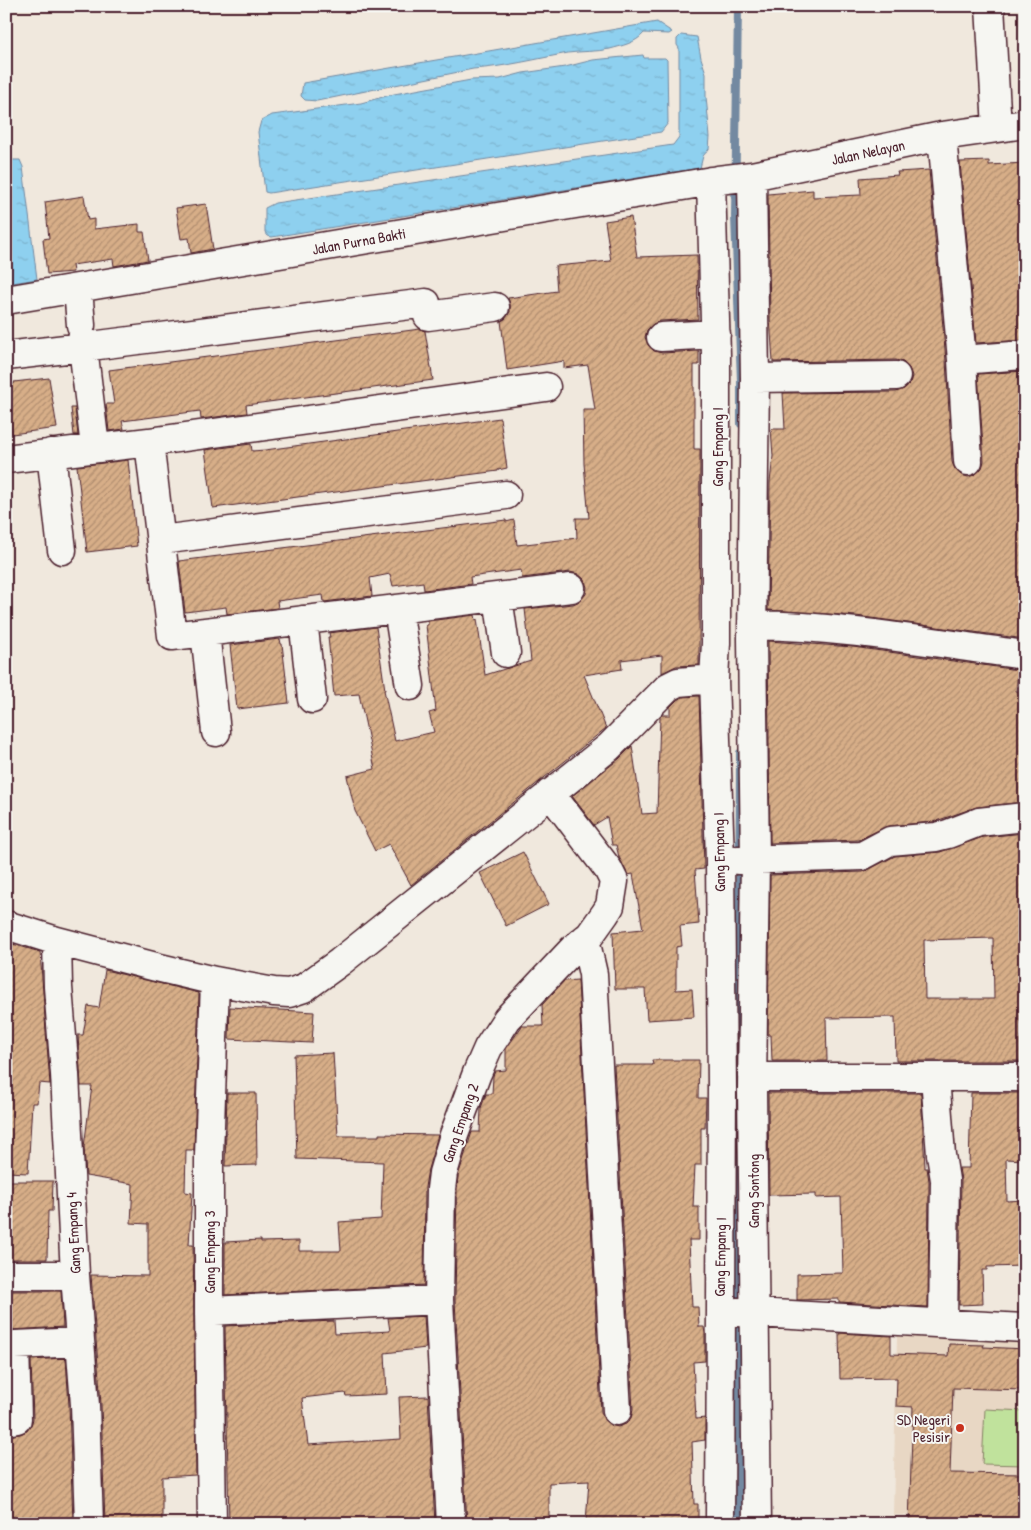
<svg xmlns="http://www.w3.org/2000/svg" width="1031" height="1530" font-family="'Patrick Hand',sans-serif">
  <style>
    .built { fill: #e8d7c4 }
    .pitch { fill: #c0e29c; stroke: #858064 }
    .water { fill: url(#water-ripples); stroke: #7389a1 }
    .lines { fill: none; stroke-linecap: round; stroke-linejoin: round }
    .stream { stroke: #7389a1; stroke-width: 8 }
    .building { fill: url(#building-hatch); stroke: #4a1f2b; fill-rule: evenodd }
    .minor-casing { stroke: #4a1f2b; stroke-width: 31 }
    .minor { stroke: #f6f6f2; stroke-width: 28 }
    .poi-dot { fill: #c8321e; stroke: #f6f6f2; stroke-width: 2 }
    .labels { text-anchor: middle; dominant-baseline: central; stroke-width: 4; stroke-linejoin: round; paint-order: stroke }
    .street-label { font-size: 15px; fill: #4a1f2b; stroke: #f6f6f2 }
    .poi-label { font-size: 15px; fill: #4a1f2b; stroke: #f6f6f2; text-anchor: end }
  </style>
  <defs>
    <pattern id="water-ripples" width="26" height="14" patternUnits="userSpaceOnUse" patternTransform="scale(1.25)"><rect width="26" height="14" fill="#8ed0ef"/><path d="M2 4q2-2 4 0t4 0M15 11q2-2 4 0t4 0" fill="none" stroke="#7cb2cd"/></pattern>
    <pattern id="building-hatch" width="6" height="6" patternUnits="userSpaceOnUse" patternTransform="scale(1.25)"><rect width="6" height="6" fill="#d7ae88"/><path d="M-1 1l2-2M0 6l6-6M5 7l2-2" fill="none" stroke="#b08d6f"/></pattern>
  </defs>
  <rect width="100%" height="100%" fill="#f0e8dd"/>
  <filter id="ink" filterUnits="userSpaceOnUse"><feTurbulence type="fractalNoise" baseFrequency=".02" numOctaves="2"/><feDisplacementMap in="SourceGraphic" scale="10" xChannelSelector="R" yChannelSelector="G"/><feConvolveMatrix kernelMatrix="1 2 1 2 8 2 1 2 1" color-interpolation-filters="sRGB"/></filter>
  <g filter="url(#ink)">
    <path class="built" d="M897,1336L1025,1342V1521L893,1515Z"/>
    <path class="pitch" d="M985,1409L1025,1411V1465L982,1464Z"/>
    <path class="water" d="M657,22L672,32L669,34L644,33C636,43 621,46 610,49C596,52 581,51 568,53C536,59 504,67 473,69L317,101L305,100L301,96L303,83Z
      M681,35L697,37L701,58L706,73V97L710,137L709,149L703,156L700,168L272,237L268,236L265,232V208L275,203L673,145L679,137V48L677,45V39Z
      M643,55L644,58H665L667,60L668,123L661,132L269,193L265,192L258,132L261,121L272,115L361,103L394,94L471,80L500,79L523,73L565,67L593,60Z
      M6,160H20L23,167L37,279L6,284Z"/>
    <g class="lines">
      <path class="stream" d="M738,6L735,216L741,381V424
        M739,1032L740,753
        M738,1524L739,1123"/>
    </g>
    <path class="building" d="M989,161V165L1025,163V340L976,343L960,162Z
      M929,170L946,361L952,462L955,469L961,475L968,477L976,474L982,468L984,461L978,374L1025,371V639L856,616L768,610L770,482L773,456L771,429H785L783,393L896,392L904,389L910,383L912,376L909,368L903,362L896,360L773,362L770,318L768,194L813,190V197L861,195L860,178L898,175L897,172Z
      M84,196L88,220L94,219V229L139,224V232H144L148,260L114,266L113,259L72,265L73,272L47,274L43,239L49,238L45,202Z
      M206,204L213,249L191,253L189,238L181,239L176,208Z
      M631,217L637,257L697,255L698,319L660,321L653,324L647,330L645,337L648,345L654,351L662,353L699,351V365H694V449H700L699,665L676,666L662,673V655L621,660L622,669L584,675L606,728L411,885L389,844L375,851L355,811L347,776L375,769L359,694L334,696L328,637H330L329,633L376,627L385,690H384L395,741L434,732L429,713L436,711L426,625H428V621L475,615L476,620L477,619L485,675L531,661L525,609L573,604L580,601L586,594L587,587L584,579L578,574L570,572L522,578L521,570L470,577L471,584L424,590L423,582L393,586L390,574L370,578L372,596L324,602L323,595L277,601L278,608L227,614L226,607L185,612L179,561L506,520V522L514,520L517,545L577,538L576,518H589L584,464L583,410H595L588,365L564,368V361L507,370L501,321L505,319L510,312V304L508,298L557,291L555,266L611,261L605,221Z
      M420,329L425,331L433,380L246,405L247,413L201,419L200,411L122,421L124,429L109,431L106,404H114L109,370Z
      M49,378L57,428L12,434L6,385L14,384V382Z
      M71,408H75L78,435H74Z
      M500,418L507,468L498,470V471L213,508L205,450L251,444L252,451L265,450Z
      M128,460L137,546L87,552L77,466Z
      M280,639L281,644H282L289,703L237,709L230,645Z
      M768,641L853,647L1018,670L1016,691L1025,692V802L977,807L933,822L888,826L858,840L770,843Z
      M699,696L704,869L695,870L699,924L680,926L682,946L676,947V990L692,989L694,1017L647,1020L645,989H615L613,932L643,929L633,874L628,875L619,857L616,845H612L607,817L594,825L572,796L619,759L632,746L642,814L657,813L660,717L662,715H670V707L677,700L682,697Z
      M1025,833V1015H1020V1061H896L895,1017L826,1018L827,1061H772L771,1035H768L770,875L863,872L895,856L940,852L983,837ZM993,938L994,999H925L924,940Z
      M523,852L549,904L506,926L480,873Z
      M6,942L40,952L50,1084L39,1083L37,1103H32L28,1173L6,1172Z
      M105,970L199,993L194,1150H186L185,1192L192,1193L189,1245H193L196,1475L162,1477V1524H105L101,1404L91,1275L148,1276V1224L131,1223L133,1184L86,1176L84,1147L92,1086H81L78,1035H83L88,1006L99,1008Z
      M578,980L601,1412L604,1420L610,1425L618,1427L626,1424L631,1418L633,1410L614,1065H653L652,1060H699L698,1098H706L705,1128H701V1165H695L693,1207H699V1240H689L692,1307H698L699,1327H704L705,1334V1361L693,1362L696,1419L705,1418V1440L692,1442L694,1504H698V1524H602L586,1522L589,1481L549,1483V1524H496V1522L467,1524L455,1300L457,1190L458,1176L472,1132H480L481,1108L486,1094H492L493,1076L495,1071L506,1070V1049L522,1026H543L542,1005L564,981Z
      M230,1007L314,1012L312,1043L229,1039Z
      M333,1053L338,1136H379V1134L438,1135L428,1169L425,1187L424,1285L225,1295V1242L261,1240V1242L299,1241V1251H341L339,1222L381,1219L383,1162L297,1159L294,1055Z
      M227,1093H256L257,1165L225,1166Z
      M768,1093H921L925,1168H927L929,1181L928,1307L839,1302V1299L797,1300V1274L843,1273L841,1197L816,1198V1194L769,1195Z
      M971,1093H1025V1160L1006,1159L1007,1201L1023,1200L1024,1266L987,1267V1270H982L983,1304L959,1305L961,1180L959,1168H969Z
      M9,1181H53L52,1211H48L47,1259H6V1212H8Z
      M6,1291H61L63,1327L11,1330L9,1300H6Z
      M424,1316L426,1348L385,1353L387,1394L346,1396L345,1393L302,1398L308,1445L401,1439L399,1397L428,1396L435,1524H403V1521L357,1524H229L225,1326L334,1321L335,1334L390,1331L388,1318Z
      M839,1333L891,1336V1354L948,1356L949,1344L984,1345L983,1347L1025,1349V1390L953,1388L950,1473L1025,1474V1524H909L913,1407L896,1406L897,1378L840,1379Z
      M66,1358L69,1406L73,1524H6V1436L20,1434L27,1431L31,1425L33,1419L31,1360Z"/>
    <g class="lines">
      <defs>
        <path id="minor" d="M990,6L997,128
          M942,136L962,360L968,461
          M752,176L755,378L752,639L755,859L752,1089L757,1524
          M711,181L716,355V643L714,679L720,860L722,1088L720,1524
          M78,289L81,325
          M6,300L718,180L752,176L942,136L1025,124
          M661,337L716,334
          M82,338L83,347L426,303L428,316L495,307
          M6,356L83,347L95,447
          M962,360L1025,355
          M755,378L896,376
          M149,442L546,387
          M51,453L62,550
          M6,459L149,442L172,636L571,588
          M161,540L506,495
          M498,597L506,653
          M398,609L410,686
          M303,620L312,699
          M752,625C843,626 934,643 1025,655
          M205,632L216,732
          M738,860L862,856L890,841L936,837L948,834L979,822L1025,817
          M6,925L57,941L156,967L215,981L274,992L289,993L304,988L340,962L609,747L668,687L678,682L714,679
          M585,939L593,974L617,1411
          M57,941L58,987L65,1074L75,1275L85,1405L89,1524
          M752,1077H1025
          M935,1077L941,1155L945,1180L943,1323
          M6,1275H75
          M209,1311L439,1300
          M737,1312L1025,1328
          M6,1421L17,1419L15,1345L80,1342
          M212,1524L209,1311V1155L215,981
          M451,1524L439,1300L441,1189L443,1173L454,1135L477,1073L488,1048L507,1019L574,948L590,935L605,914L610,906L614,881L608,869L550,793"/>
      </defs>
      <use href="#minor" class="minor-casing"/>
      <use href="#minor" class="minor"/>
    </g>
  </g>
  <circle class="poi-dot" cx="960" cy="1428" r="5"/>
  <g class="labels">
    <g class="street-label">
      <text transform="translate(868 152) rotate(-12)">Jalan Nelayan</text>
      <text transform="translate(359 241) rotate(-10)">Jalan Purna Bakti</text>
      <text transform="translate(717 447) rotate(-90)">Gang Empang I</text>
      <text transform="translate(719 852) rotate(-91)">Gang Empang I</text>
      <text transform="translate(460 1123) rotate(-71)">Gang Empang 2</text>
      <text transform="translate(753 1191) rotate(-90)">Gang Sontong</text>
      <text transform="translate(73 1233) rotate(-93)">Gang Empang 4</text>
      <text transform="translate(209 1252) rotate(-90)">Gang Empang 3</text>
      <text transform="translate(720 1257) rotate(-89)">Gang Empang I</text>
    </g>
    <g class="poi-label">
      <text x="950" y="1419">SD Negeri<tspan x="950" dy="17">Pesisir</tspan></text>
    </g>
  </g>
  <rect width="1031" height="1530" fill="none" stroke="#f6f6f2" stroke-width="25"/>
  <rect x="12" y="12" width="1006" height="1505" fill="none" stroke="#4a1f2b" stroke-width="2" filter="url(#ink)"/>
</svg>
